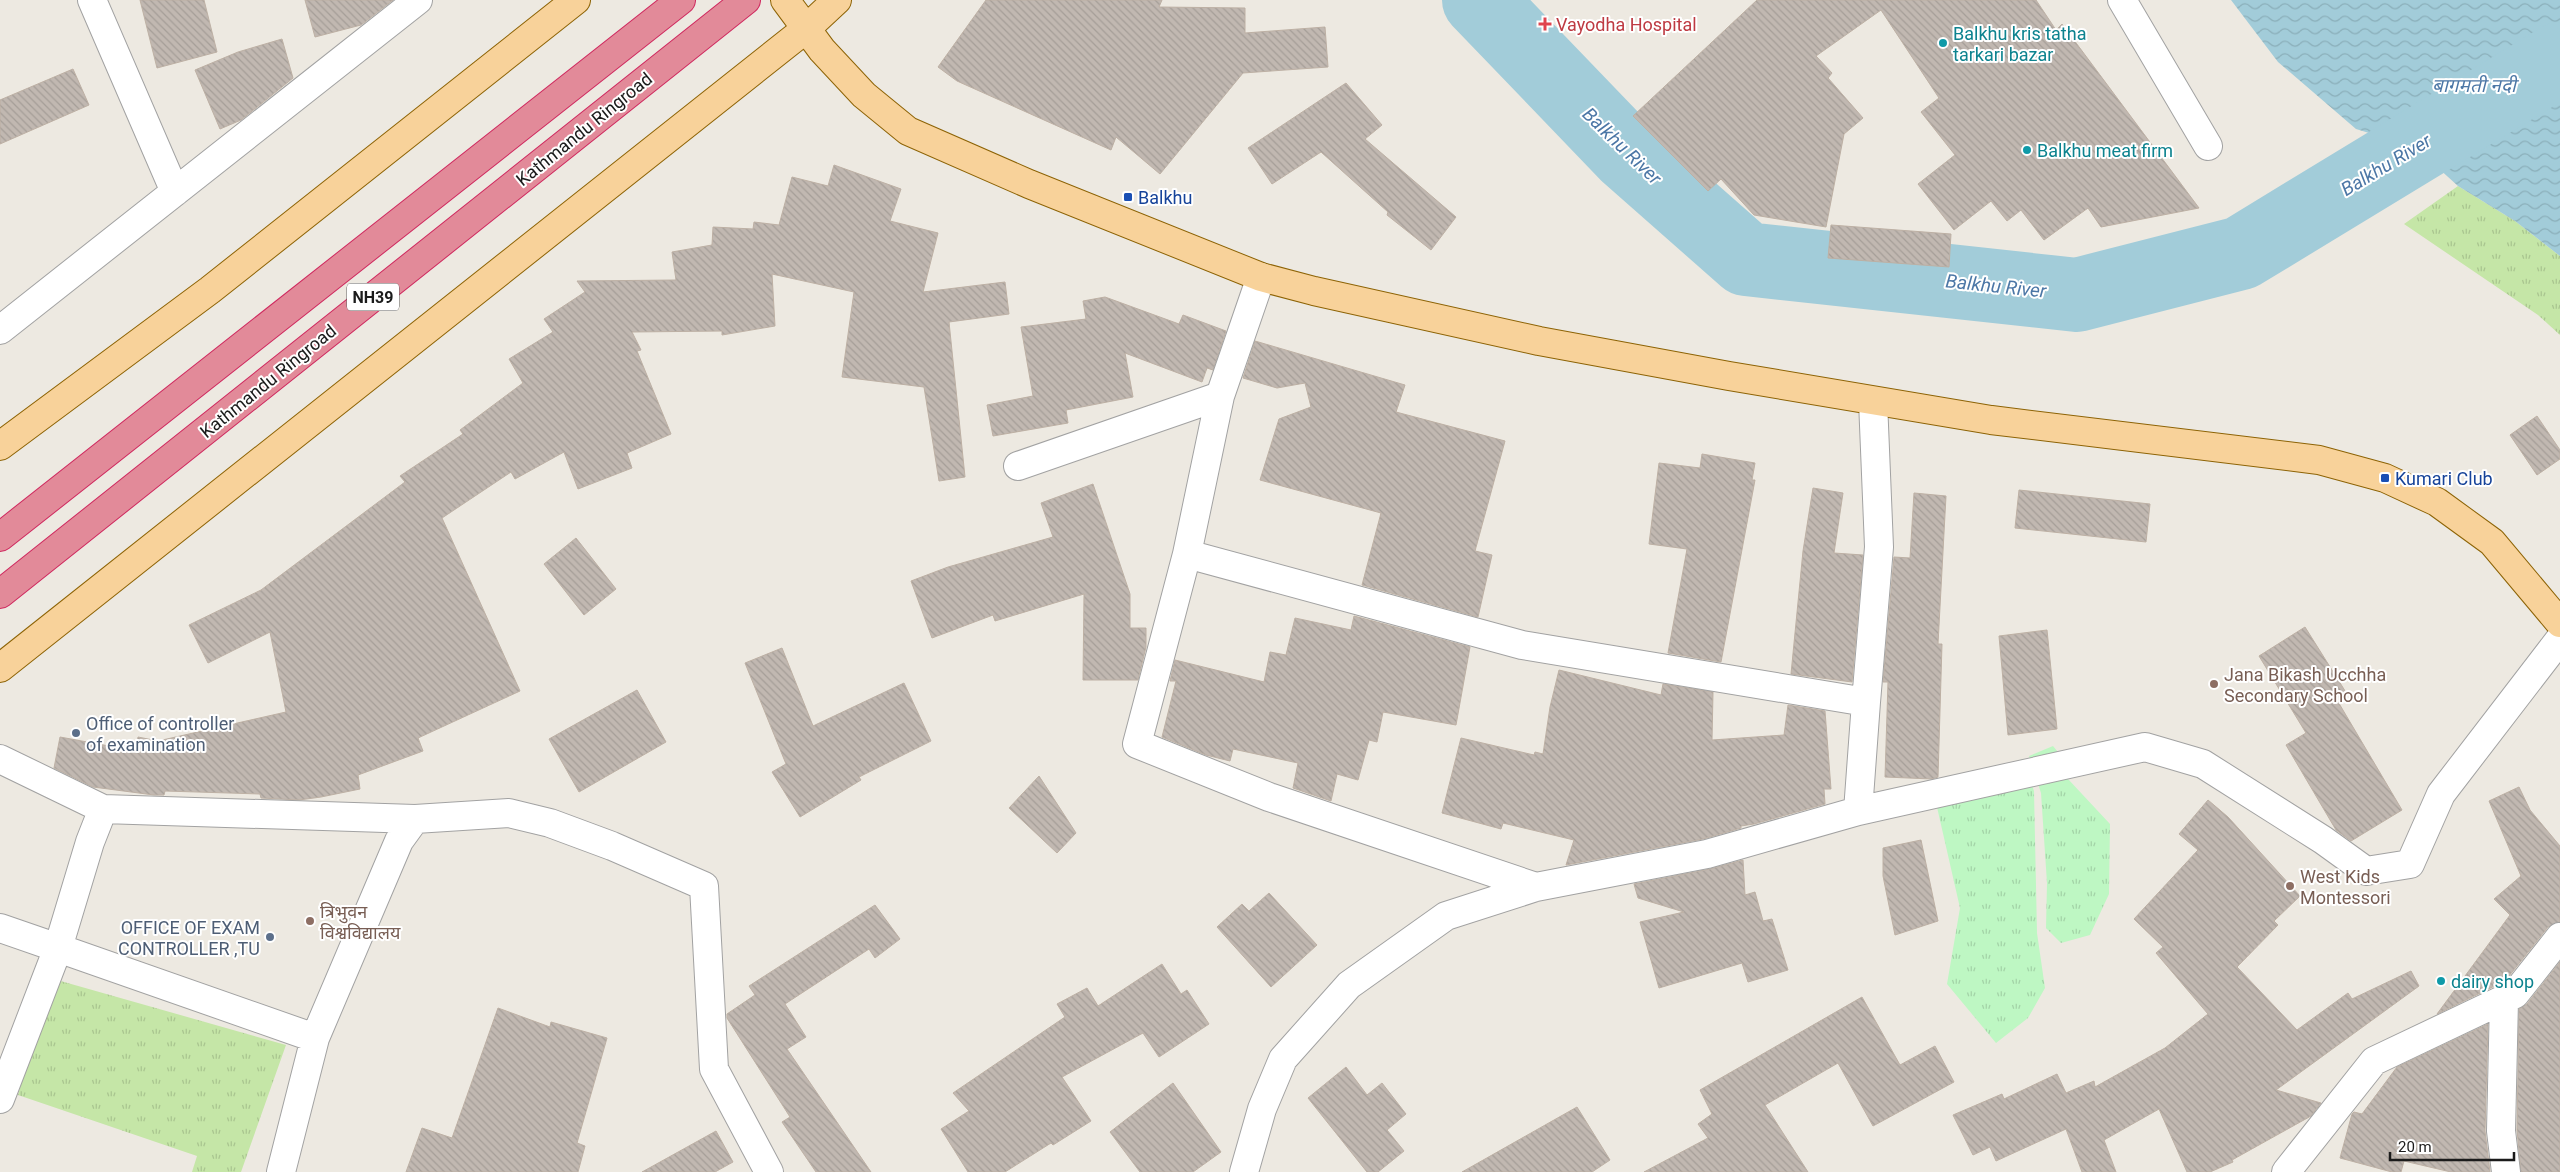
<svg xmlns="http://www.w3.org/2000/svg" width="2560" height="1172" font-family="Roboto,'Noto Sans Devanagari',sans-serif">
<defs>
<pattern id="grass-tufts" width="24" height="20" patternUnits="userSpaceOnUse" patternTransform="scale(1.25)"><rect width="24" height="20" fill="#c5e6a7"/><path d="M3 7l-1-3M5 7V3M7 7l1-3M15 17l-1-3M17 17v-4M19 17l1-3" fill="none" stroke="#a9c58f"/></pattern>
<pattern id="park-tufts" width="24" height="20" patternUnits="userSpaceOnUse" patternTransform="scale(1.25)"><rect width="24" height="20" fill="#bef7c3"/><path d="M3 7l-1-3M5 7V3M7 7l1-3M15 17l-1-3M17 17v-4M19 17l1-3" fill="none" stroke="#a3d3a7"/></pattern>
<pattern id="water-waves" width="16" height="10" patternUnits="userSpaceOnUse" patternTransform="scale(1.25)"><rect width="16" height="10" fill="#a2ccd9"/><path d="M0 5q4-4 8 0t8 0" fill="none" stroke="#8bafba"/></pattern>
<pattern id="building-back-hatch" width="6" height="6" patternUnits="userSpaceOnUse" patternTransform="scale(1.25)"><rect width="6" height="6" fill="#c1b8b1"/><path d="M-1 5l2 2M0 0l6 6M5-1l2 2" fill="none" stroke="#a59e98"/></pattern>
</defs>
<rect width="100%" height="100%" fill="#ede9e1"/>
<!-- grass -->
<path fill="url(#grass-tufts)" d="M2458 186 2515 221 2560 256V335L2538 315 2404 224Z
M50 978 286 1045 241 1172H192L197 1156 18 1095Z"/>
<!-- park -->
<path fill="url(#park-tufts)" d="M2053 746 2067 763 2068 779 2110 824 2109 894 2090 935 2061 943 2046 928 2047 883 2041 793 2029 756Z
M2023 759 2034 791 2037 933 2045 988 2028 1018 1996 1043 1947 984 1960 908 1934 794Z"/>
<!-- water -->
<path fill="url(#water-waves)" d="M2231 0H2560V256L2515 221 2458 186 2415 147 2356 129 2278 62Z"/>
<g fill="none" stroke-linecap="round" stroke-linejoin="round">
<!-- river -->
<path stroke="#a2ccd9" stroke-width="74" d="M1479 0 1628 155 1746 259 2077 295 2241 253 2560 59"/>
</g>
<!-- building -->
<path fill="url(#building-back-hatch)" stroke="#bdb0a4" d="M140 0H204L217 52 157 68Z
M305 0H393L361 25 315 37Z
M986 0H1162L1159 7 1245 8V33L1325 27 1328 67 1243 73 1160 174 1116 137 1111 150 957 81 938 67Z
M1757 0H2036L2056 30 2062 24 2199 208 2101 227 2088 208 2044 240 2021 210 2007 221 1991 201 1954 230 1918 184 1955 155 1921 112 1939 98 1881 10 1816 56 1832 73 1828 78 1863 118 1844 134 1826 227 1754 215 1721 179 1708 191 1633 116Z
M282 39 293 78 241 120 220 129 195 70 238 52Z
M73 69 89 105 0 144V100Z
M1346 83 1382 125 1365 139 1456 217 1431 250 1387 215 1388 212 1321 152 1272 184 1248 148Z
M834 165 901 189 890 221 938 233 923 292 1005 282 1009 314 949 322 965 477 939 481 924 387 842 377 854 292 772 274 775 326 722 335V331L632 332 641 350 637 351 671 434 627 453 632 468 578 489 564 452 515 479 511 472 442 518 520 691 418 738 423 751 358 775 360 789 321 797 299 800 261 798 260 794 165 791 164 795H154L93 787 54 768 60 737 136 751 138 737 158 741 286 712 270 632 208 663 189 625 261 590 405 482 400 476 463 434 460 430 523 383 509 359 553 332 544 319 585 292 577 281 676 280 672 252 712 245 713 227 753 229 754 222 779 225 792 177 828 186Z
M1831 225 1951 234 1949 267 1828 258Z
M1105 297 1179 324 1183 315 1226 331 1213 370 1207 368 1202 382 1125 353 1133 397 1066 410 1068 423 993 436 987 405 1033 396 1021 327 1086 319 1083 301Z
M1255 341 1405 385 1396 412 1505 441 1475 551 1492 555 1478 617 1362 585 1381 513 1260 480 1279 419 1311 407 1305 383 1277 388 1243 378Z
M2537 416 2560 450V459L2537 475 2510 435Z
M1702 454 1755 463 1752 480H1755L1721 662 1668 653 1687 549 1649 544 1659 463 1700 468Z
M1093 484 1130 594V628H1146V647L1138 680H1083L1084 594 995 621 993 615 932 638 911 581 948 567 1053 537 1041 503Z
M1813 488 1843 493 1834 553 1863 555 1852 682 1791 674 1803 551Z
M2019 490 2150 504 2146 542 2015 528Z
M1914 493 1946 496 1938 644H1942L1938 777 1932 779 1885 777 1888 682H1883L1894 557 1910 558Z
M576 538 616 589 584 615 544 564Z
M1354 616 1470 647 1456 725 1383 712 1377 742 1369 740 1358 780 1337 774 1331 801 1293 788 1298 763 1233 749 1230 761 1206 755 1162 737 1176 681H1170L1175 660 1264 682 1270 652 1286 655 1295 618 1351 630Z
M2305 627 2347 694 2337 700 2402 810 2351 841 2336 830 2286 745 2306 733 2259 656Z
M2047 630 2057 729 2008 735 1999 636Z
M782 648 813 726 904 683 931 741 859 777 861 780 800 817 772 772 786 764 745 663Z
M1559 670 1661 695 1663 684 1713 692 1712 740 1784 735 1788 705 1825 711 1831 789H1824L1825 804 1754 824 1741 826V828L1703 839 1566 865 1574 840 1503 823 1501 829 1442 813 1461 738 1534 755 1535 752 1543 754 1550 707Z
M637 690 666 742 579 792 549 739Z
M1039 776 1076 833 1057 853 1009 808Z
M2519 787 2530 810 2560 846V922L2548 927 2505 981 2437 1014 2510 915 2494 899 2521 876 2489 801Z
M2208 800 2228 817 2300 896 2274 921 2278 925 2237 967 2297 1030 2348 993 2352 999 2411 971 2419 986 2276 1090 2321 1103 2311 1116 2232 1160 2233 1162 2210 1172H2187L2159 1109 2104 1140 2116 1172H2082L2066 1129 1996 1161 1990 1147 1973 1155 1953 1115 2002 1094 2004 1099 2057 1074 2066 1093 2094 1081 2095 1087 2165 1048 2208 1014 2156 953 2163 947 2134 919 2198 850 2179 834Z
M1921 840 1938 921 1895 935 1883 876V848Z
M1743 860 1745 895 1755 892 1763 921 1772 919 1788 970 1748 982 1742 963 1659 988 1640 922 1684 912 1638 898 1634 884 1710 869Z
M1269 893 1317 945 1271 987 1217 927 1242 904 1249 911Z
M875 905 900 939 875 958 869 949 785 1004 806 1037 787 1049 871 1172H816L782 1122 790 1117 727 1018V1014L755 995 749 986Z
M2560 962V1172H2521L2517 1130 2519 1009 2527 1004Z
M1162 964 1181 994 1187 990 1209 1024 1159 1057 1143 1033 1062 1077 1091 1121 1053 1145 1051 1143 1005 1172H968L941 1129 969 1111 953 1093 1065 1017 1057 1004 1087 988 1098 1006Z
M1862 997 1900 1065 1935 1046 1954 1082 1873 1126 1838 1063 1765 1105 1808 1172H1644L1708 1138 1698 1124 1712 1114 1700 1090Z
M498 1008 550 1027 551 1022 607 1038 577 1143 585 1146 578 1172H406L422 1128 452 1138Z
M2488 1024 2485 1131 2490 1172H2451L2404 1161 2401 1172H2392L2340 1158 2352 1114 2354 1112 2362 1114 2397 1067Z
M1346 1067 1367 1095 1382 1083 1406 1114 1387 1130 1404 1151 1378 1172H1367L1308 1098Z
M1173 1083 1221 1152 1193 1172H1140L1110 1132Z
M1577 1107 1610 1160 1592 1172H1462Z
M716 1131 733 1162 715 1172H642Z"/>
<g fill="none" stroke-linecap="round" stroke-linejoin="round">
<!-- minor casing -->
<g stroke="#a2a2a2" stroke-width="30">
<path id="minor" d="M92 0 175 192
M2122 0 2208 146
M0 330 418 0
M1018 466 1220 396
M1187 554 1220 396 1261 277
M0 759 103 809 415 819 509 813 550 823 612 846 704 886 714 1069 769 1172
M1858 811 1866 702
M1536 887 1269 797 1137 744 1187 554 1522 645 1866 702 1879 547 1873 401
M0 928 58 948 90 842 103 809
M2504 1000 2501 1131 2506 1172
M0 1099 58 948 315 1038
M281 1172 315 1038 399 841 415 819
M1244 1172 1262 1109 1283 1059 1349 985 1446 916 1536 887 1707 854 1858 811 2145 747 2203 764 2323 840 2366 871 2410 864 2441 794 2560 639
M2286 1172 2374 1061 2515 994 2560 937"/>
</g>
<!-- major casing -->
<g stroke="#8d6305" stroke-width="30">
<path id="major" d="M785 0 822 50 864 95 908 131 1029 184 1261 277 1314 291 1539 341 1729 376 1991 420 2319 460 2385 478 2437 502 2492 542 2560 623
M0 446 210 290 576 0
M0 668 807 28 837 0"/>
</g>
<!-- highway casing -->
<g stroke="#cf295f" stroke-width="30">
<path id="highway" d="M0 537 681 0
M0 594 746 0"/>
</g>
<!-- minor -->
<use href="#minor" stroke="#fff" stroke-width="28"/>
<!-- major -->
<use href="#major" stroke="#f8d29a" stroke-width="28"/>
<!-- highway -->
<use href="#highway" stroke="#e28a99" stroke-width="28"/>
</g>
<!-- markers -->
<path fill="#e0444e" stroke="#fff" stroke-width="2" d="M1542.5 16.5h5v5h5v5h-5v5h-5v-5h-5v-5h5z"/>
<g fill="#0f9aa8" stroke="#fff" stroke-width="2">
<circle cx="1943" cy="43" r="5"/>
<circle cx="2027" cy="150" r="5"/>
<circle cx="2441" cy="981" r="5"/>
</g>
<g fill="#1a4fb4" stroke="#fff" stroke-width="2">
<rect x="1123" y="192" width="10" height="10" rx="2.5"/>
<rect x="2380" y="473" width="10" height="10" rx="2.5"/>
</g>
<g fill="#8d6e63" stroke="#fff" stroke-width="2">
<circle cx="2214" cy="684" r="5"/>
<circle cx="2290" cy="886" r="5"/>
<circle cx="310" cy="921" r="5"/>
</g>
<g fill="#5c6f8a" stroke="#fff" stroke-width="2">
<circle cx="76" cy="733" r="5"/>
<circle cx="270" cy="937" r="5"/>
</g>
<g text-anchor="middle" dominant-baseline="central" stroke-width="4" stroke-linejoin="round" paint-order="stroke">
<!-- shield labels -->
<rect fill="#fff" stroke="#5f5f5f" stroke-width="1" x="347" y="283.5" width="52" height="27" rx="4"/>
<g font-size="16" font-weight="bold" fill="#1b1b1b">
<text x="373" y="297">NH39</text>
</g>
<!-- health labels -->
<g font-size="18" fill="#be3a42" stroke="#fff" text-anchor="start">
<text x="1556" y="24">Vayodha Hospital</text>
</g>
<!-- culture labels -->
<g font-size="18" fill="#0d838f" stroke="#fff" text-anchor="start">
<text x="1953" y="33">Balkhu kris tatha<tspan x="1953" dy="21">tarkari bazar</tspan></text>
<text x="2037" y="150">Balkhu meat firm</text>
<text x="2451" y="981">dairy shop</text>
</g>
<!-- street labels -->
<g font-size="18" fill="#1b1b1b" stroke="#fff">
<text transform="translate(584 129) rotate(-39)">Kathmandu Ringroad</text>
<text transform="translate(268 381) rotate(-39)">Kathmandu Ringroad</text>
</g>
<!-- transit labels -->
<g font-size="18" fill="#164399" stroke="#fff" text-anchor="start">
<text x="1138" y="197">Balkhu</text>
<text x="2395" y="478">Kumari Club</text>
</g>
<!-- education labels -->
<g font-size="18" fill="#785e54" stroke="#fff" text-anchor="start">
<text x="2224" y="674">Jana Bikash Ucchha<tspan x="2224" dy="21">Secondary School</tspan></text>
<text x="2300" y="876">West Kids<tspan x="2300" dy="21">Montessori</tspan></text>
<text x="320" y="911">त्रिभुवन<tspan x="320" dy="21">विश्वविद्यालय</tspan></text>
</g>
<!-- service labels -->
<g font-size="18" fill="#4e5e75" stroke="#fff" text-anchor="start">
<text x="86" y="723">Office of controller<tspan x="86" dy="21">of examination</tspan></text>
<text x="260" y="927" text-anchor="end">OFFICE OF EXAM<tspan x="260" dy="21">CONTROLLER ,TU</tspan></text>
</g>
<!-- water labels -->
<g font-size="19" font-style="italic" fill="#4c77a6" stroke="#fff">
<text x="2474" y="85">बागमती नदी</text>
<text transform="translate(1622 146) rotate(44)">Balkhu River</text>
<text transform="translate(2386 165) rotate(-31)">Balkhu River</text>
<text transform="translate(1996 286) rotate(6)">Balkhu River</text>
</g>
</g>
<!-- scale -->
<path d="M2390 1152v8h124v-8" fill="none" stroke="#1b1b1b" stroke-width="2.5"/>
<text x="2398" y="1152" font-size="15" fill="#1b1b1b" stroke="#ffffff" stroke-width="4" paint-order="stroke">20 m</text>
</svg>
